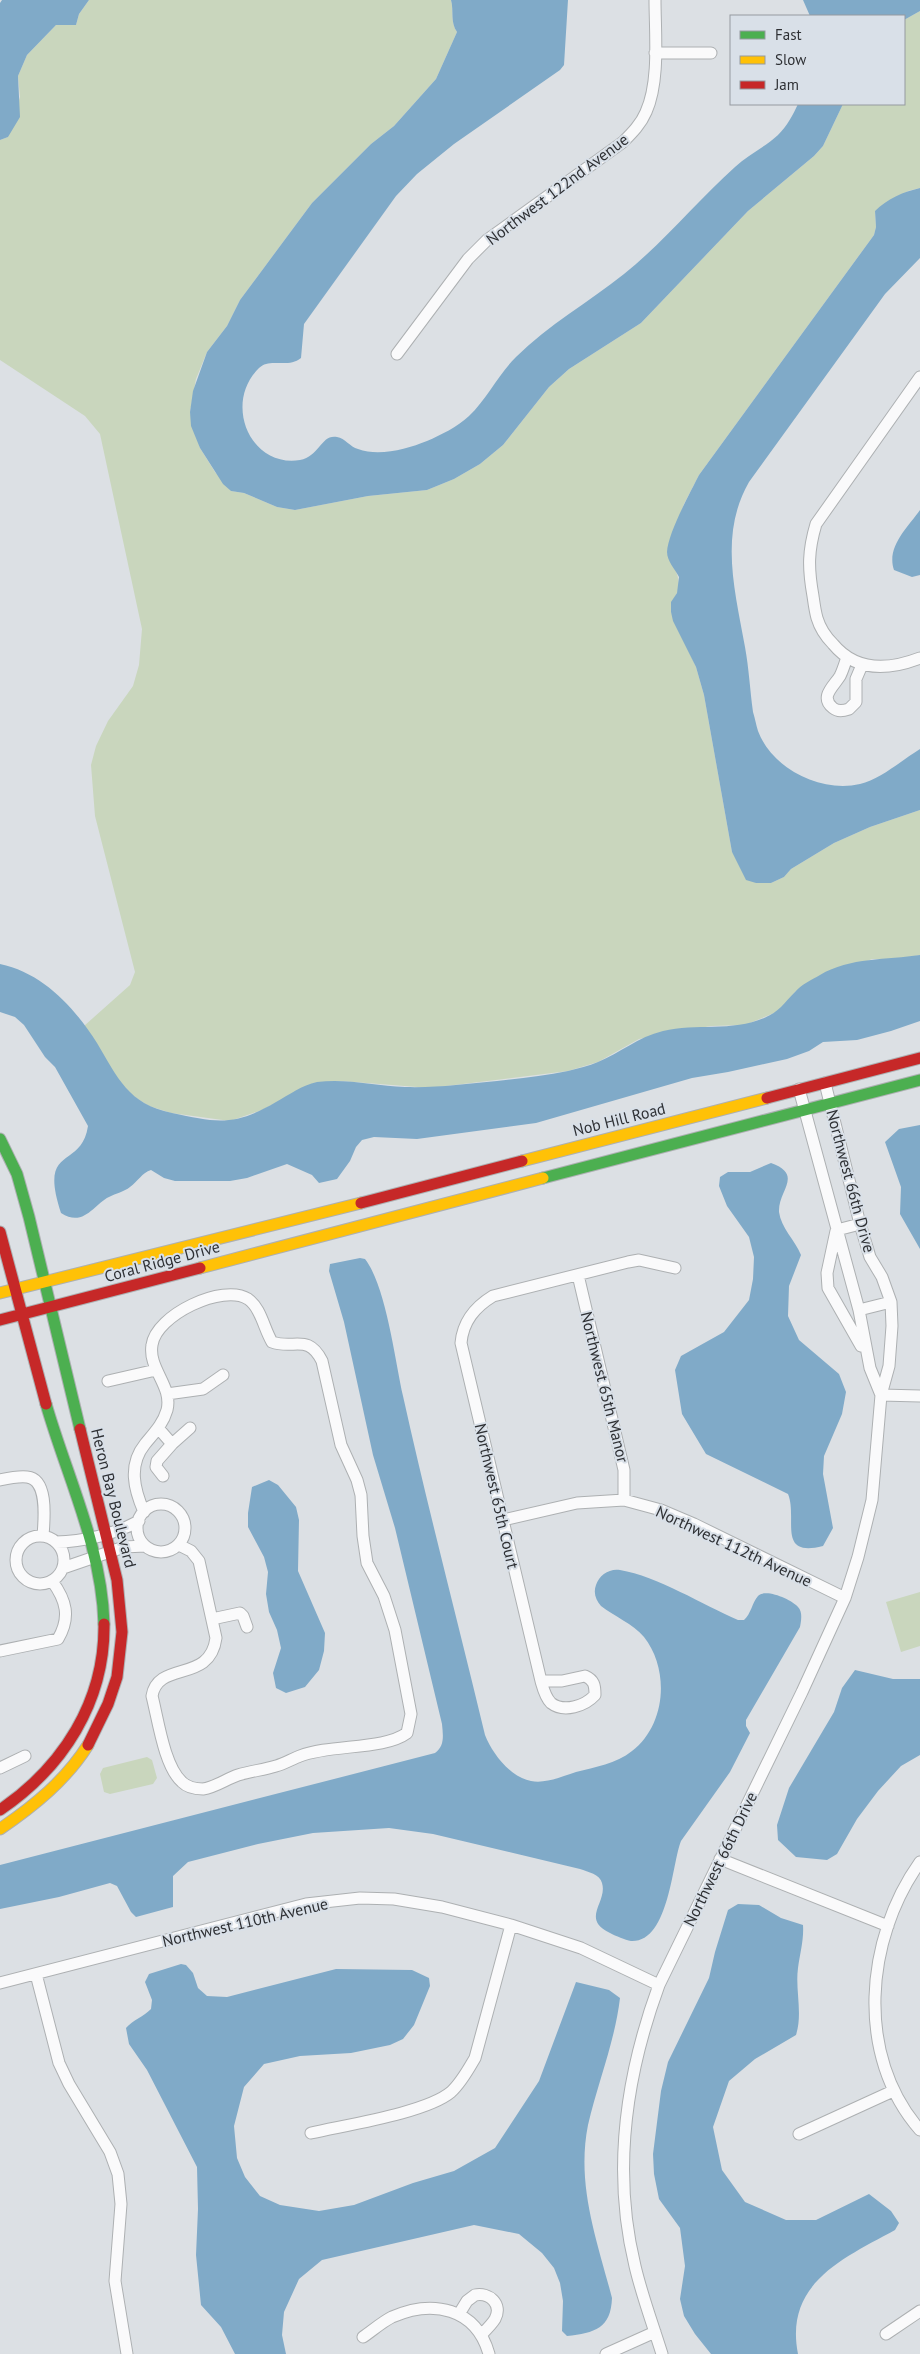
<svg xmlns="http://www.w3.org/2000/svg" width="920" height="2354" font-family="'PT Sans',sans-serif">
<rect width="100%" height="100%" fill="#dce0e4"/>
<!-- green -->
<path fill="#c9d6bd" d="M89 0H451C454 11 450 22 457 32L436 79 394 126 371 144 312 203 240 300 227 326 207 352 196 379 190 412 200 448 215 472 231 491 244 493 277 507 295 510 368 496 427 490 454 479 480 464 503 445 549 387 569 369 641 323 748 211 814 156 823 146 843 104H904V20L920 11V188L908 191 875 211 876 227 874 235 699 475 684 504 667 553C673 566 683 579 677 593 673 601 671 603 671 612L696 667 704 695 732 852 756 883H771L784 877 791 869 834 843 870 827 920 810V955L899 959H872L796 991 779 1011 745 1025 711 1026 639 1039 598 1062 568 1071 430 1088 341 1081 314 1083 262 1110 230 1121 171 1113 149 1106 133 1096 118 1080 84 1026 130 985 135 972 95 816 91 765 96 746 108 721 133 686 139 665 142 629 100 434 85 416 0 360V140L8 137 20 97 18 76 27 55 56 25H76L79 14Z
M920 1592V1646L901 1652 886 1602Z
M147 1757 152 1760 157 1778 153 1784 110 1794 104 1792 100 1774 103 1768Z"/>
<!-- water -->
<path fill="#80aac8" d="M2 0H89L79 14 76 25H56L27 55 18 76 20 117 8 137 0 140V3Z
M451 0H568L564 65 560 70 454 144 417 174 396 196 304 324 301 358C287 369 270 357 259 368 223 403 250 468 300 460 320 456 321 434 337 437 345 438 350 447 358 449 379 457 407 449 427 441 441 435 457 427 469 416 487 399 498 375 516 357 548 325 589 302 624 274 664 242 697 201 735 167 748 155 765 147 778 135 787 126 793 115 798 104H843L823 146 814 156 748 211 641 323 569 369 549 387 503 445 480 464 454 479 427 490 368 496 295 510 277 507 244 493 231 491 223 484 200 448 191 426 190 412 193 391 207 352 227 326 240 300 312 203 371 144 394 126 436 79 457 32C450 22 454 11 451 0Z
M803 0H920V11L904 20V16H810Z
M920 188V258L885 294 749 482C719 534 735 591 745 647 749 669 750 690 753 712 755 718 756 725 758 731 772 769 821 793 860 784 881 779 902 760 920 749V810L870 827 834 843 791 869 784 877 771 883H756L746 880 732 852 704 695 696 667 673 621 671 612V602L677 593 679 577C675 569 667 561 667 552 668 533 690 493 699 475L874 235 876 227 875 211C887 199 903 192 920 188Z
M920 510V575L912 577 894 570C886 547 908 527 920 510Z
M920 955V1021L891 1031 857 1040 823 1042 809 1051 787 1059 728 1072 692 1078 536 1123 417 1139 374 1137 362 1140 356 1147 350 1161 337 1179 319 1183 312 1175 287 1164 247 1178 230 1181H175L164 1178 151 1170C142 1173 138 1181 130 1187 124 1192 116 1193 109 1197 94 1204 84 1228 61 1213 38 1143 81 1171 88 1126L55 1067 45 1057 24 1025 15 1017 0 1012V964C43 973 74 1007 97 1043 118 1078 128 1104 172 1113 218 1123 235 1126 276 1102 289 1095 302 1085 317 1082 346 1078 376 1086 405 1087 436 1088 466 1084 497 1081 521 1078 545 1076 568 1071 578 1068 589 1066 598 1062 620 1053 638 1037 663 1031 696 1023 732 1032 764 1018 779 1012 784 1003 795 992 801 985 811 980 820 975 850 957 887 960 920 955Z
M920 1125V1249L900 1214 901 1187 885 1142 899 1129Z
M771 1163C804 1175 778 1190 779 1212 781 1228 795 1240 801 1255L789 1286 788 1316 799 1340 839 1374 846 1392 842 1414 824 1456 823 1474 833 1528 823 1546C776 1558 798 1518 788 1494L706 1454 682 1414 675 1370 681 1356 724 1332 749 1300 753 1279 754 1257 749 1237 727 1206 719 1186 720 1177 728 1172H750Z
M360 1258 365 1259C386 1286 395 1360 403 1396 428 1509 458 1622 485 1735 492 1753 510 1777 531 1781 546 1784 563 1776 576 1772 595 1767 616 1764 632 1751 666 1725 670 1670 644 1637 633 1624 614 1616 601 1606 596 1600 593 1593 596 1585 599 1575 610 1568 620 1570 657 1576 703 1605 738 1620H744C751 1614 752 1603 758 1596 766 1588 792 1600 798 1607 803 1612 801 1621 800 1627L746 1720V1726L750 1733 730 1772 681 1841C672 1863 669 1943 631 1941 625 1940 616 1936 610 1933 580 1919 608 1902 602 1883 600 1874 588 1872 580 1869L433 1834 389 1828 313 1833 258 1844 188 1862 173 1876V1907L136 1917 131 1912 117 1886 110 1883 59 1897 0 1909V1865L435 1753C445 1746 443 1735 442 1724L395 1528 373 1455 344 1322 329 1271 330 1264Z
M269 1480 278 1485 296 1507 299 1520 298 1571 325 1633 324 1651 319 1670 305 1687 286 1693 276 1688 273 1673 281 1648 277 1630 269 1612 266 1594 268 1572 264 1557 248 1527V1513L252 1487Z
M855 1670 893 1679H920V1755L901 1766 878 1791 857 1819 837 1854 827 1860 796 1857 778 1840 777 1825 789 1788 834 1712 842 1688Z
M738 1904 759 1905 781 1918 803 1925C804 1940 800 1953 798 1968 795 1990 803 2013 796 2035L755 2059 729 2081 713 2127 722 2170 745 2202 786 2220H816L869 2194 891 2211 899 2223 895 2230C844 2258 784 2283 798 2354H711L695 2334 684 2316 680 2299 685 2266 680 2228 659 2199 654 2174 653 2154 661 2091 668 2062 709 1978 715 1952 728 1910Z
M181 1964 186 1965 193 1973 198 1988 207 1996 227 1997 336 1969 412 1970 429 1978 430 1986 414 2025 403 2039 390 2045 351 2053 300 2056 264 2064 244 2087 234 2126 237 2158 245 2177 260 2196 280 2205 319 2211 354 2205 413 2183 454 2171 495 2148 539 2081 576 1982 609 1990 620 1998C615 2041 598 2082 588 2125 576 2185 597 2240 612 2298 611 2328 595 2333 567 2336L562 2331 563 2301 560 2283 554 2268 542 2253 519 2234 474 2225 322 2260 299 2279 284 2312 282 2335 286 2354H235L221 2327 201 2305 196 2255 198 2209 197 2167 147 2070 129 2044 126 2028C133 2020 143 2017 151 2009L152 2000 145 1982 149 1974Z"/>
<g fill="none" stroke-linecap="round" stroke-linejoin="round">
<!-- street casing -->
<g stroke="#adb0b2" stroke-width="13">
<path id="street" d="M655 53H711
M397 354 468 259 487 240 623 142C632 133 641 124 646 112 660 81 655 33 655 0
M920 377 816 524C808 551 808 568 813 596 814 603 815 611 817 618 820 628 826 637 833 644 856 672 889 670 920 658
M847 657C845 663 843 670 840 676 834 686 819 697 833 708 838 712 843 711 849 709L856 702V679L862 665
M799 1089 859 1310 870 1368 881 1395
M837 1230 860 1224
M836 1231 827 1273 828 1288 861 1346
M578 1275 624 1470V1500
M859 1310 891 1302
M108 1381 156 1370
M167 1394 203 1389 223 1375
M881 1395 920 1396
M159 1429 172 1444 190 1428
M163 1476 156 1467 157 1461 172 1444
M0 1480C9 1478 18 1476 27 1477 49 1479 44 1521 43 1536
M137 1528a24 24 0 1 1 48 0a24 24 0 1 1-48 0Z
M144 1512C134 1489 128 1465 145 1444 154 1433 163 1424 167 1410 173 1386 148 1369 152 1345 156 1315 223 1283 248 1299 261 1308 264 1329 272 1342 294 1350 308 1333 322 1361L341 1445 357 1480 361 1495 363 1536 367 1563 384 1596 395 1630 411 1714 407 1733C384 1750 331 1744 300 1756 292 1759 284 1764 276 1766 263 1770 251 1771 238 1775 226 1779 216 1787 203 1789 195 1789 187 1787 182 1782 164 1766 158 1719 152 1696 158 1660 210 1684 216 1638L199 1561 191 1551 179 1545
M503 1520 577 1503 624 1500 661 1510 694 1524 845 1598
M16 1560a24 24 0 1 1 48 0a24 24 0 1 1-48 0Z
M56 1542C83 1542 115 1534 139 1521
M63 1568 124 1547 145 1546
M212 1619 240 1613 243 1616 247 1627
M0 1651 58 1639C71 1617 66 1600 52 1581
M541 1681H562L585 1676C594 1680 595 1685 595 1695 585 1706 564 1713 551 1703 545 1697 543 1688 541 1681L461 1343C463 1321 475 1307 493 1296L628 1262 639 1260 675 1268
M0 1768 25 1756
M720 1859 888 1926
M920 1862C865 1939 855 2056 920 2130
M36 1974 59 2063 69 2084 110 2152 118 2174 121 2204 115 2281 127 2354
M0 1983 306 1904 360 1898 394 1899 442 1907 511 1925 581 1948 659 1985
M311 2133C345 2125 426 2113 451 2092 461 2083 468 2070 475 2058L511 1925
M799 2134 893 2091
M459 2314 467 2301 475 2295C489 2292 503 2304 495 2319 492 2324 487 2329 482 2334
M886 2334 920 2311
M363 2337C372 2331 382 2322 392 2317 433 2299 476 2308 489 2354
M606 2354 655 2332
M662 2354C653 2325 642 2296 635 2266 612 2172 626 2075 659 1985L802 1692 845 1598 858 1557 872 1500 881 1395 889 1366 892 1326 891 1302 882 1277 870 1257 860 1224 825 1083"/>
</g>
<!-- fast casing -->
<g stroke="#adb0b2" stroke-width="13">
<path id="fast" d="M0 1139 17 1174 29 1217 80 1429
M543 1178 920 1080
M46 1404C67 1477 102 1547 104 1624"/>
</g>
<!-- slow casing -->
<g stroke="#adb0b2" stroke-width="13">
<path id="slow" d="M522 1161 767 1098
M200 1268 543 1178
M0 1293 361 1203
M0 1829C34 1806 66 1780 88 1745"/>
</g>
<!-- jam casing -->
<g stroke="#adb0b2" stroke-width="13">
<path id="jam" d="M767 1098 920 1058
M361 1203 522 1161
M0 1232 46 1404
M0 1320 200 1268
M80 1429 117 1580 122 1632 117 1677 108 1704 88 1745
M0 1810C63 1767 105 1702 104 1624"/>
</g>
<!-- street -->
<use href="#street" stroke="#fafafb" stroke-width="11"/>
<!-- fast -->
<use href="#fast" stroke="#4caf50" stroke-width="11"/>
<!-- slow -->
<use href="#slow" stroke="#ffc107" stroke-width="11"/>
<!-- jam -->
<use href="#jam" stroke="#c62828" stroke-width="11"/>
</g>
<g text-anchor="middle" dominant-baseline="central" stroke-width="4" stroke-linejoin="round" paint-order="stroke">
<!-- street labels -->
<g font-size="16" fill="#2e3034" stroke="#d9e0e8">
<text transform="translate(557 189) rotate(-37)">Northwest 122nd Avenue</text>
<text transform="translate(619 1119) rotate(-14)">Nob Hill Road</text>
<text transform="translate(851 1181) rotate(75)">Northwest 66th Drive</text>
<text transform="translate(162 1261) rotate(-15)">Coral Ridge Drive</text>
<text transform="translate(605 1387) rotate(76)">Northwest 65th Manor</text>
<text transform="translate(497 1496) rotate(77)">Northwest 65th Court</text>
<text transform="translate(114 1498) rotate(76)">Heron Bay Boulevard</text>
<text transform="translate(734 1546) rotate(25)">Northwest 112th Avenue</text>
<text transform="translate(720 1859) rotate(-64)">Northwest 66th Drive</text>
<text transform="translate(245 1922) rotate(-13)">Northwest 110th Avenue</text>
</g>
</g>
<!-- legend -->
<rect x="730" y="15" width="175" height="90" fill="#d9e0e8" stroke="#959aa0"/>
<rect x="740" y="31" width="25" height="8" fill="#4caf50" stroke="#959aa0"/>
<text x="775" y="40" font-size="15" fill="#2e3034">Fast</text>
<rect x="740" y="56" width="25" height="8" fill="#ffc107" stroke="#959aa0"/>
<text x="775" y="65" font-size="15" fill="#2e3034">Slow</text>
<rect x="740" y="81" width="25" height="8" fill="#c62828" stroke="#959aa0"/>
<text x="775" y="90" font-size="15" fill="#2e3034">Jam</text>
</svg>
